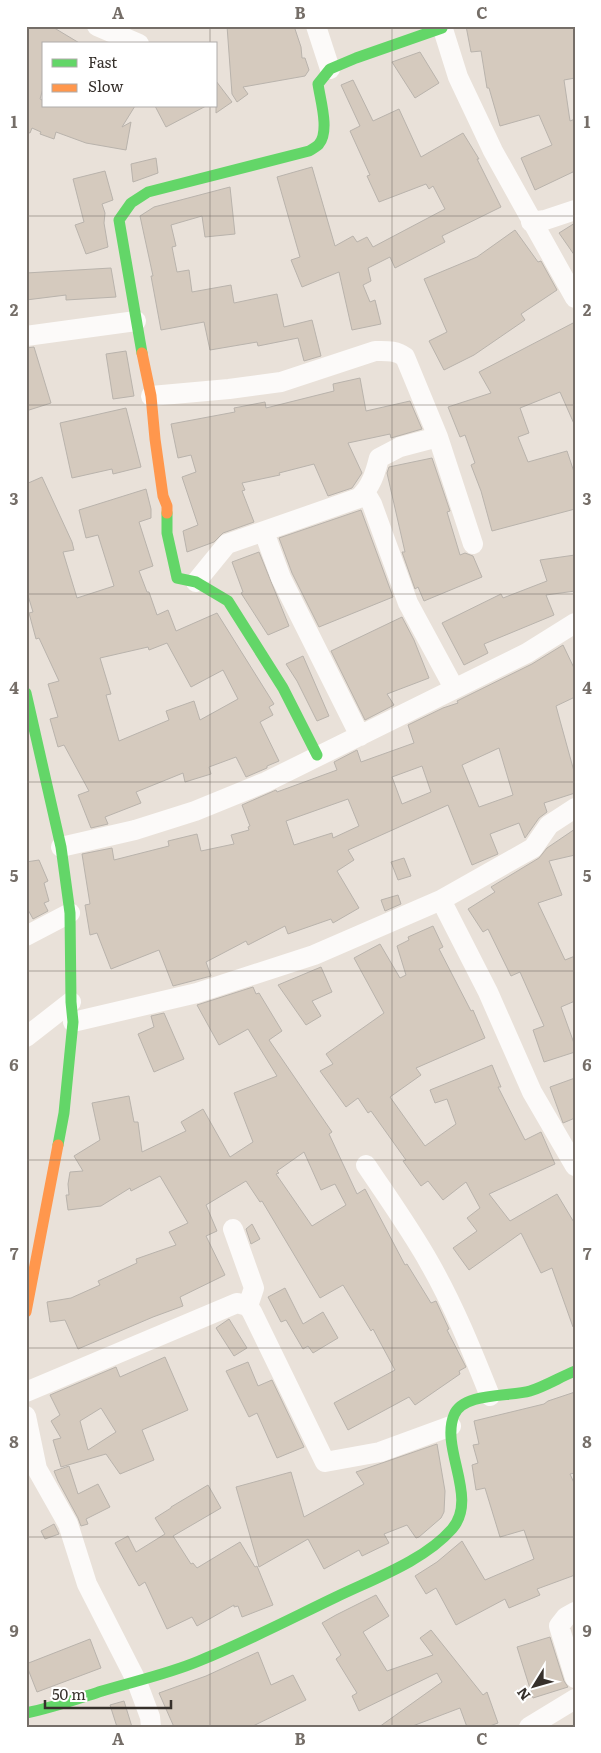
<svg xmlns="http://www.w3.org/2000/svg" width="601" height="1753" font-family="Literata,serif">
<rect width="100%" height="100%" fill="#e9e1d9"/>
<!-- building -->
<path fill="#d5cabe" stroke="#b9b3ac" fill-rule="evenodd" d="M26 26H51L81 44H44V85L40 99 44 101V106H135L122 127 131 122 126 150 86 143 56 132 54 139 40 134 41 132 32 128 30 133 26 132Z
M227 26H294L301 47 302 58H305L309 70 305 76 243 87 248 94 237 102 232 94Z
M466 26H575V78L564 80 570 121 575 119V171L535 190 521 158 552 145 539 115 500 126 489 88H487L481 51 471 52Z
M420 52 439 83 415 98 392 62Z
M353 80 373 121 399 109 421 157 463 133 479 159H477L501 207 442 236 445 242 395 268 390 257 368 268 371 281 363 285 370 302 375 300 381 324 352 330 339 272 302 287 291 260 300 257 277 177 312 167 335 246 353 236 357 242 367 237 373 247 445 209 433 186 429 189 426 184 379 202 367 176 370 175 350 131 360 126 341 85Z
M216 81 232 102 216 113Z
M155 106H206L166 127Z
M156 158 158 173 133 182 131 164Z
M105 171 113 200 102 204 105 213 104 223 108 247 86 254 75 225 84 222 73 179Z
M230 187 235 234 205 237 202 216 171 225 176 246 172 247 177 272 189 270 192 292 231 285 234 303 277 294 284 327 312 320 321 356 304 361 298 338 258 346 257 342 210 350 204 322 161 330 151 276H153L140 216 154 207Z
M575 223V256L559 233Z
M515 230 538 262 541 261 557 290 521 314 525 320 474 355 444 370 429 341 447 332 424 279 477 257Z
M111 268 116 297 66 300V295L26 300V273Z
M575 322V426L560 392 520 408 529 433 518 437 528 462 567 451 575 475V509L492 531 481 491 471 465 475 463 465 435 460 437 448 407 491 393 479 372Z
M34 347 51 403 26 411V348Z
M126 351 134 396 113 399 106 354Z
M360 378 366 411 410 401 422 429 391 438 390 434 348 443 362 473 352 488 328 496 314 464 279 473 280 475 242 483 245 490 242 491 254 522 223 533 214 542 187 552 183 531 198 525 182 477 196 472 191 455 178 458 171 424 235 412 234 408 265 402 266 408 334 391 333 384Z
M126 408 141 467 113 474 112 469 72 478 60 423Z
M432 458 450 511 447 512 460 555 465 553 473 556 482 577 424 601 418 587 415 589 402 552H405L387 473 389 467Z
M42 477 72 542 74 550 63 552 77 598 114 586 98 535 86 538 79 510 146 489 151 509V518L139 522 153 566 139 571 147 592H149L157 615 168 610 176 631 217 613 274 704 269 707 273 715 260 722 279 761 267 766V768L246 777 236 757 209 767 211 774 185 782 183 773 136 792 141 803 105 817 108 824 91 828 78 795 89 791 64 745 58 747 50 719 58 717 48 684 59 681 39 638 36 639 29 613 33 612 26 589V484ZM167 643 191 687 223 670 238 699 200 720 194 701 166 711 169 720 119 741 106 695 111 694 100 658 148 647 149 650Z
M361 510 393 597 319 627 292 573 279 538Z
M259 552 289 626 268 635 241 593 243 592 232 562Z
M575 555V591L546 595 554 615 484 644 488 653 464 665 442 623 501 594 503 598 547 581 540 560Z
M402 617 414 640 429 678 387 694 394 705 365 720 331 651Z
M563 645 575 670V697L556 706 575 775V793L544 803 547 812 539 818 525 838 519 823 490 834 498 854 472 865 448 805 348 850 354 860 337 871 359 908 333 923 331 919 288 934 285 926 248 945 246 941 206 962 211 976 173 986 159 950 111 969 97 933 90 935 85 905 90 904 82 854 112 848 114 860 169 846 168 841 197 834 201 851 234 844 231 835 249 830 248 827 250 826 242 805 276 790 277 792 337 770 334 762 357 750 361 762 414 743 408 725 443 708 458 703 457 701 532 664ZM499 748 513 795 479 807 462 765ZM422 766 431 792 402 804 392 777ZM348 799 359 826 333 838 332 833 294 845 286 821Z
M303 656 329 716 317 721 297 681 286 664Z
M575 829V855L549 861 562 895 538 903 565 960 575 956V1001L561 1007 575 1046V1052L544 1062 533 1030 544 1026 520 972 511 976 488 929 483 932 468 909 495 892 491 887 539 858 547 848Z
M404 858 411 876 398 880 391 862Z
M39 860 48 881 44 883 49 901 44 903 48 911 33 919 26 906V862Z
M398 895 401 904 385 911 381 900Z
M433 926 443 947 439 949 471 1011 473 1010 485 1038 416 1068 421 1075 390 1097 425 1146 456 1124 447 1099 435 1103 430 1090 492 1065 501 1087H498L525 1140 541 1132 555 1164 489 1194 510 1221 557 1194 575 1224V1326L573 1327 552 1268 541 1273 521 1233 469 1270 453 1248 477 1231 467 1218 480 1208 466 1182 443 1200 428 1181 421 1186 403 1161 406 1160 371 1111 368 1113 358 1098 346 1107 320 1071 333 1064 326 1054 384 1013 354 958 380 944 400 978 406 975 397 946 409 940 408 937Z
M321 967 332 992 312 1001 321 1016 306 1025 278 985Z
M253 987 256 994 259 993 282 1031 269 1040 332 1132 329 1134 357 1194 365 1189 405 1265 407 1264 431 1303 436 1301 449 1329 447 1330 466 1367 459 1371 460 1374 415 1405 409 1397 348 1430 334 1403 395 1370 373 1329 371 1331 343 1285 320 1298 262 1201 260 1202 246 1181 206 1205 217 1231 206 1236 225 1275 180 1297 183 1306 153 1317 78 1349 65 1320 50 1322 47 1302 71 1298 100 1285 98 1281 137 1263 136 1259 176 1245 169 1232 188 1223 160 1176 131 1191 130 1188 101 1206 68 1210 66 1195H69L68 1184 70 1172 83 1171 74 1156 100 1140 92 1103 129 1096 134 1122H138L142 1152 186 1131 181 1122 203 1109 230 1157 253 1142 234 1093 277 1076 248 1029 219 1045 197 1005ZM304 1152 321 1190 335 1184 346 1205 312 1226 276 1174 279 1173 277 1171Z
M164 1013 184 1059 154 1072 138 1034 154 1027 151 1016Z
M575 1078V1118L563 1123 550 1087Z
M252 1224 260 1239 251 1244 246 1229Z
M285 1288 303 1324 323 1312 338 1338 313 1353 308 1346 303 1349 286 1320 281 1322 268 1297Z
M229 1319 247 1348 234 1356 216 1328Z
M165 1357 188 1410 142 1430 154 1460 120 1474 106 1454 61 1467 53 1440 61 1438 51 1421 60 1415 50 1395 116 1367 120 1377ZM101 1408 116 1432 88 1450 80 1421Z
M248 1362 258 1386 272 1380 304 1447 277 1458 257 1413 249 1417 226 1371Z
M575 1392V1473L570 1474 575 1485V1575L537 1589 540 1595 509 1608 505 1599 456 1625 436 1588 426 1594 415 1576 437 1562 462 1541 485 1580 534 1559 524 1530 500 1537 485 1488 476 1490 472 1465 478 1463 473 1445 479 1444 474 1421 544 1404 548 1401Z
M437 1444 445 1491 444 1512 441 1518 419 1537 416 1538 407 1525 384 1534 389 1543 362 1556 359 1550 324 1569 308 1539 259 1567 236 1487 291 1472 304 1517 364 1484 356 1472Z
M69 1466 78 1494 98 1484 110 1507 86 1519 88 1524 81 1526 78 1518 58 1481 54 1471Z
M208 1485 221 1508 173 1536 191 1564 193 1563 197 1568 240 1542 255 1567 257 1566 273 1605 242 1617 238 1606 234 1607V1605L197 1626 192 1617 167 1629 145 1582 139 1586 115 1543 128 1536 136 1552 165 1534 155 1518 171 1508V1507Z
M54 1524 59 1534 45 1539 41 1531Z
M376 1595 389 1616 363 1632 387 1671 433 1655 420 1638 431 1630 483 1695 487 1692 498 1723 487 1727H467L460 1708 410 1727H379L442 1682 437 1673 359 1711 352 1696 357 1693 336 1659 341 1655 322 1623 336 1615Z
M550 1637 564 1681 568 1687 533 1698 517 1647Z
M90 1639 101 1668 37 1692 26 1664Z
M258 1652 271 1685 293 1675 306 1700 251 1727H174L159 1693 206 1676Z
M124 1701 132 1727H117L110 1705Z"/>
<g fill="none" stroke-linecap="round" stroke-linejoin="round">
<!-- street -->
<path stroke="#fcfaf9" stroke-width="20" d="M97 26 139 44
M316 26 330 69
M442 26 458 77 493 151 575 298
M531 222 545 220 575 210
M26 336 136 321
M151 396 229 389 281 382 375 351C386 351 396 350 405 357L438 437 473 544
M365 492 372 504 408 603 454 688
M264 532 281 578 360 736
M196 582 227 544 359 498C371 487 375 474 379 458L400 447 438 437
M61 847 135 830 195 811 266 782 527 653 575 623
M441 900 488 992 532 1092 575 1166
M26 936 70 913
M73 1022 197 993 314 955 441 900 533 848 549 825 575 808
M26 1037 71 1002
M366 1165C388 1198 411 1230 430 1264 454 1306 472 1351 490 1396
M233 1229 254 1288 248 1306
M26 1392 237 1303 248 1306 252 1312 325 1462 380 1452 451 1426
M26 1416 37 1469 68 1524 87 1584 137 1682 150 1717 151 1727
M575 1612 566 1617 559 1626 575 1678
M529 1727 575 1699"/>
<!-- fast -->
<path stroke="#63d668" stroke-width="11" d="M142 353 119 220 131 203 148 192 309 151C312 149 317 147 319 144 330 131 320 99 318 84L330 69 356 58 442 28
M167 513V533L177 578 196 582 228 601 283 688 317 755
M26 693 61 847 70 913 71 1002 73 1022 64 1113 58 1145
M26 1713C52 1708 77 1699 102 1691 135 1681 168 1674 199 1661 246 1642 290 1619 336 1597 373 1579 424 1561 452 1529 479 1498 440 1449 454 1415 463 1392 510 1397 530 1391 546 1386 560 1377 575 1371"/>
<!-- slow -->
<path stroke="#ff974d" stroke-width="11" d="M142 353 151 396 155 439 163 496 167 506V513
M26 1312 58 1145"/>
</g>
<!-- grid -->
<path fill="none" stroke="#756e68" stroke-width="1" stroke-opacity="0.55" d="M210 26V44M392 26V1727M210 106V1727M26 216H575M26 405H575M26 594H575M26 782H575M26 971H575M26 1160H575M26 1348H575M26 1537H575"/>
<!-- border -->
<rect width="601" height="1753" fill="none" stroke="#ffffff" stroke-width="55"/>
<!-- legend -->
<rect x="42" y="42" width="175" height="65" fill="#ffffff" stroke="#afacaa"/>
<rect x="52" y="59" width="25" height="8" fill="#63d668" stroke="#afacaa"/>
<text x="88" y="68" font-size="15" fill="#36302b">Fast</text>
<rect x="52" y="84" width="25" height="8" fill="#ff974d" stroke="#afacaa"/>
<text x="88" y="92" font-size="15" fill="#36302b">Slow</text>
<!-- north arrow -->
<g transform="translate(534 1686) rotate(233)" stroke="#ffffff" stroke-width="4" paint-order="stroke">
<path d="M0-4L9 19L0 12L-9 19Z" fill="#36302b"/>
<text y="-8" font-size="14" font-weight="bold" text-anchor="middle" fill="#36302b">N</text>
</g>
<!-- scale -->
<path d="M45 1700v8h126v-8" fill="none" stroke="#36302b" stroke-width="2.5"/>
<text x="52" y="1700" font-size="15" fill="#36302b" stroke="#ffffff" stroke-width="4" paint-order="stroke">50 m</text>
<rect x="28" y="28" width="546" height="1698" fill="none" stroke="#756e68" stroke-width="2"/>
<g font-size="16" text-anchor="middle" font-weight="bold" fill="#756e68">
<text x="118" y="19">A</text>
<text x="300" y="19">B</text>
<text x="482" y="19">C</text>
<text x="14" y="128">1</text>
<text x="587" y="128">1</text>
<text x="14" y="316">2</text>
<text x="587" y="316">2</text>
<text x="14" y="505">3</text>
<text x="587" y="505">3</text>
<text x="14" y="694">4</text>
<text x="587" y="694">4</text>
<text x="14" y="882">5</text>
<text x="587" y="882">5</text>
<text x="14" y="1071">6</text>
<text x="587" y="1071">6</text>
<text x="14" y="1260">7</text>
<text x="587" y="1260">7</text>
<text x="14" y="1448">8</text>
<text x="587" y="1448">8</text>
<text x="14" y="1637">9</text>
<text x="587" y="1637">9</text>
<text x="118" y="1745">A</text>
<text x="300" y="1745">B</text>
<text x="482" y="1745">C</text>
</g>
</svg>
